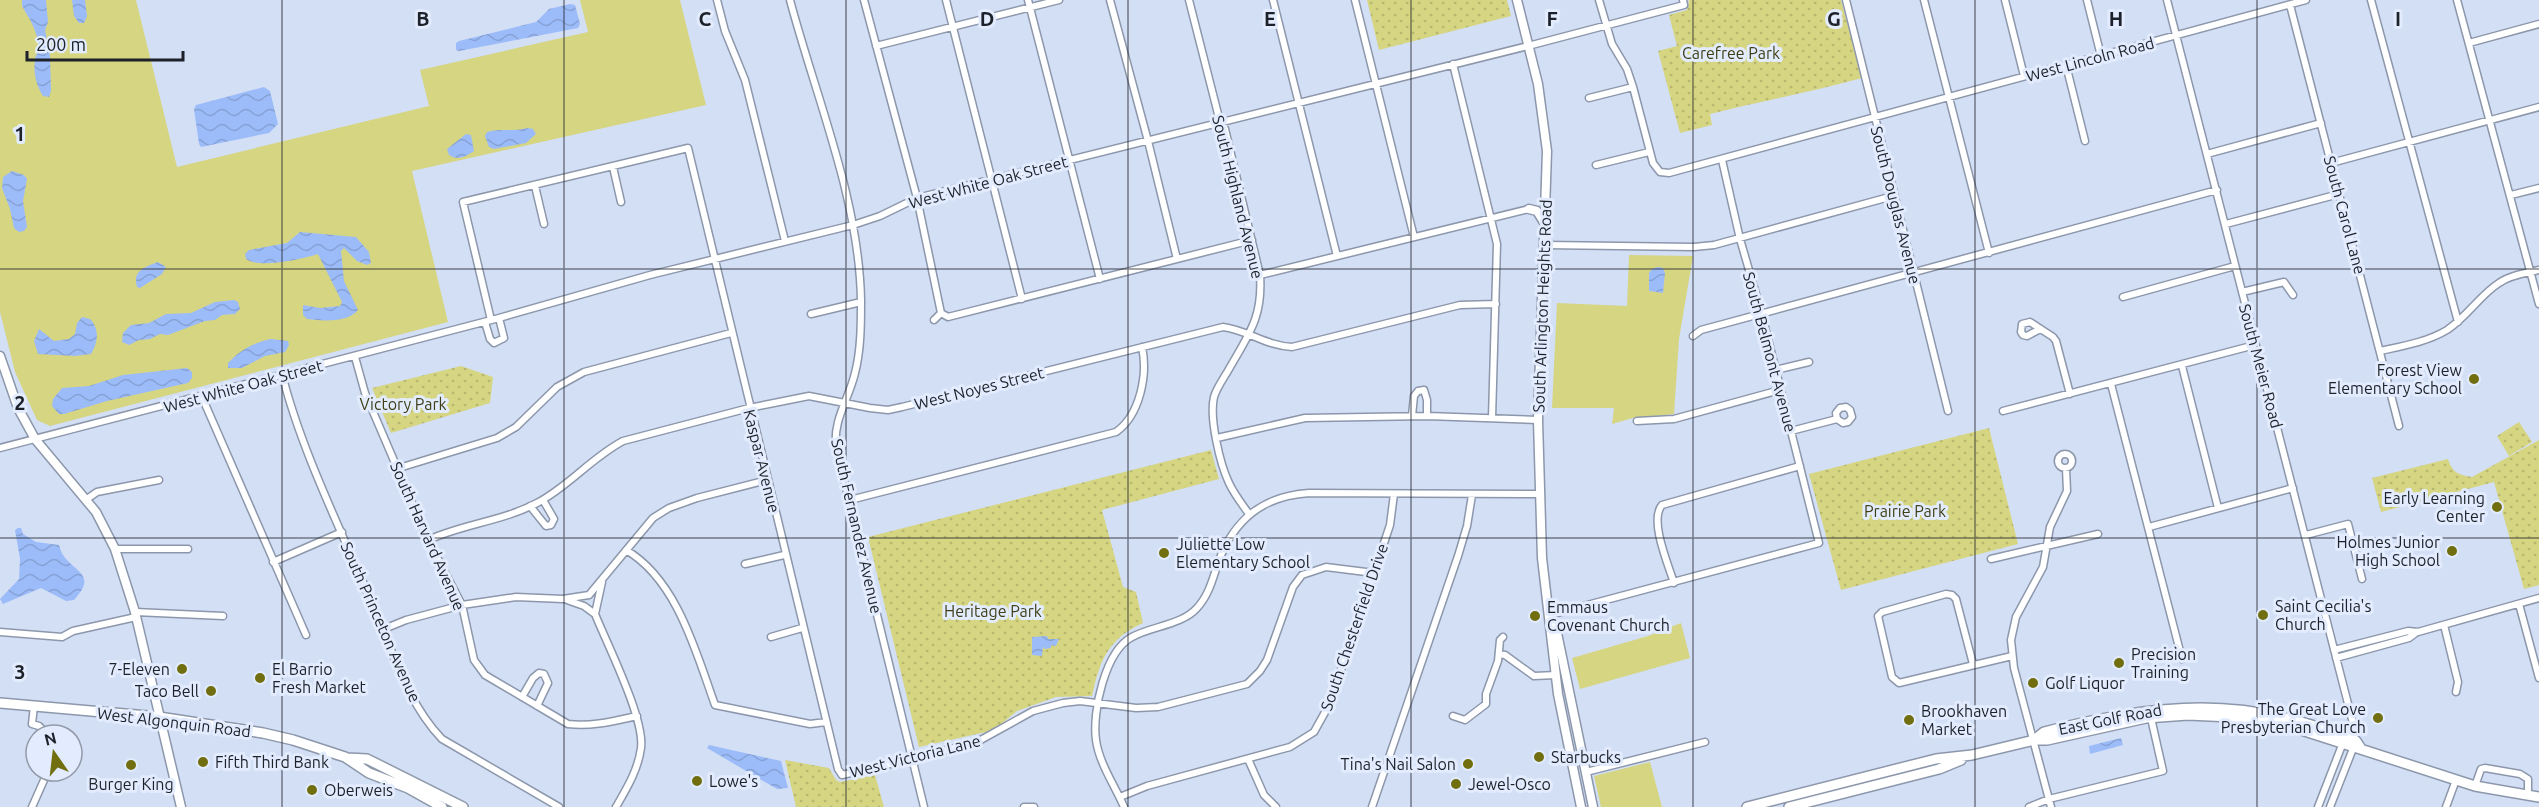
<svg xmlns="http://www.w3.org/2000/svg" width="2539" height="807" font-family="Ubuntu,sans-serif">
<defs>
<pattern id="park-dots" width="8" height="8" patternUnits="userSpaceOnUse" patternTransform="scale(1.5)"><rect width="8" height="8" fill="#d6d582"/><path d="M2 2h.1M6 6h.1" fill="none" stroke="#b7b770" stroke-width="1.8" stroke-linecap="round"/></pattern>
<pattern id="water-waves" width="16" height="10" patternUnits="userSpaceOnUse" patternTransform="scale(1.5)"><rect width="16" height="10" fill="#9cbcf9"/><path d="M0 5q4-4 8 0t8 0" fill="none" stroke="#86a1d5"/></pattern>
</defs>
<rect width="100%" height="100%" fill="#d3dff5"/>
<!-- green -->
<path fill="#d6d582" d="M0 0H136L177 167 429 106 420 70 588 32 580 0H680L706 105 412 171 448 322 50 426 37 420 15 372 0 312Z
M1629 255 1693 256 1679 339 1674 414 1633 418 1612 424 1614 408H1552L1557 303 1627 306Z
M1681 623 1690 658 1580 689 1572 658 1648 636Z
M1650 762 1662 807H1601L1594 776Z"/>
<!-- park -->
<path fill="url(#park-dots)" d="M1367 0H1507L1511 16 1379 50Z
M1689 0H1841L1862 78C1811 92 1761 101 1710 114L1712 125 1680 133 1658 51 1677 46 1669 15 1687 10Z
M461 366 493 377 490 403 391 433 372 388Z
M2519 422 2532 442 2509 456 2497 436Z
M1989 428 2018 544 1841 590 1809 474Z
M2539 440V585L2524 589 2494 482 2381 512 2372 478 2448 459C2452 472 2458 475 2472 477Z
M1211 450 1219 479 1102 510 1123 587 1136 592 1143 623C1108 639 1100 660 1092 696L1056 697 1017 711 1000 725 986 732 919 747 868 537Z
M785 760 829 768 836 780 840 782 875 775 884 807H796Z"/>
<!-- water -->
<path fill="url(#water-waves)" d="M22 0H46L48 22 45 30 50 56 51 91 49 97 43 96C36 85 33 72 35 59 36 54 40 51 39 45 35 26 31 22 22 6Z
M72 0H85L87 16 84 23H79L74 16Z
M570 4 575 5 580 24 578 28 459 51 456 50V43L459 41 536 22 549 9Z
M264 87 270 91 278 124 269 133 201 147 199 144 194 109 196 105Z
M528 128 533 129 536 134 526 143 494 149 489 147 485 136 487 132C500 128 514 132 528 128Z
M466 134 471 135 474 151C465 157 458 161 449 155L447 149Z
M12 171 24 175 27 179 23 201 27 227 24 231 19 232 14 228 10 209 2 188 3 177Z
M300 232 356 237 369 252 371 263 367 265 357 261 344 248 341 251 344 281 358 310C348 323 322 321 307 319L303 315V305L320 308 340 306 342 302 318 254C301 259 261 269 246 259L245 254 249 250 287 243Z
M158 262 166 267 162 274 140 288 137 287C132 271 145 267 158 262Z
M1658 267 1663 268 1665 273 1663 293 1649 291V273L1652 269Z
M234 300 238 302 240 309 235 314 222 315 215 320 205 321 168 335 160 334 150 339 139 340 129 345 122 342 123 333 131 325 149 323 166 314 191 313 215 302Z
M82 317 90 319C100 329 98 343 91 354L75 356 38 354 34 341 39 329 54 341 69 339 75 334 77 323Z
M271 339 288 341 289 345 285 352 265 356 242 368H228V363C241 349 253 343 271 339Z
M187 368 192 372V378L188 383 107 401 64 414H59L52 406 53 399 62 388 89 386 123 375Z
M18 528H21L23 534 36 542 59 545C65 572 102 570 74 600L66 601 41 588 3 604 0 599 19 579 20 559 15 530Z
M1047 636 1048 639H1059L1056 646 1051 645V648L1045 649 1043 647 1042 656 1032 655V637Z
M2121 738 2123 745 2090 754 2089 746Z
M709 745 781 761 788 788 777 789 707 748Z"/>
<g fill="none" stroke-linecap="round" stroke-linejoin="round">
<!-- street casing -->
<g stroke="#8c97ab" stroke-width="9">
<path id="street" d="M717 0 725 31 745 80 785 241
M790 0C816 98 859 198 861 300 861 324 861 350 855 373 849 399 833 419 836 447L924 807
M864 0 917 198 941 313
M946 0 1022 299
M1028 0 1100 279
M1110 0 1148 141 1177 259
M1189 0 1218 114 1225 129 1260 275C1263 317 1249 334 1229 369 1224 378 1217 387 1214 397 1209 418 1220 464 1229 483 1234 494 1242 504 1249 514
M1273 0 1337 256
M1355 0 1414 237
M1599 0 1612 44 1627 69 1633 87 1653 163 1660 172 1669 173 2306 0
M1846 0 1948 411
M1924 0 1989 253
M2005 0 2024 76
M2087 0 2101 56
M2167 0 2354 727 2353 733 2356 741 2330 807
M2371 0 2458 322
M2457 0 2539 304
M2290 5 2399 426
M2469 43 2539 24
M876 46 1059 0
M1453 64 1497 244 1492 418
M2066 65 2085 141
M1589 98 1633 87
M2207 154 2321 123
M2331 163 2539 107
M1596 165 1649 152
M613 167 621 202
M535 186 544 224
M2511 195 2539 188
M2226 224 2339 194
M1545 245 1694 247 1714 245 1893 196
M1260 275 1529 209
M2242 292 2284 282 2293 295
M2123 297 2235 266
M941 313 948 317 1252 240
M811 314 861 302
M491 320 463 202 688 148 838 769 842 775 912 759 977 742 1033 711 1063 703 1080 701 1136 708 1158 707 1247 684 1260 671 1267 660 1293 587 1302 575 1326 567 1374 573
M934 320 941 313
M485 322 490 339 494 343 504 338 499 318
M2040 329 2027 336 2023 335 2021 332 2022 324 2030 322 2053 337 2056 341 2070 394
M1693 336 1701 330 2217 190
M2380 351C2403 346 2427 342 2447 330 2468 316 2480 295 2499 283 2510 275 2526 273 2539 270
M355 357 365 393 428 540 462 605 474 660 485 675 568 724C592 727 614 721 637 716
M2182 366 2218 508
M1775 370 1809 362
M282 374C301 450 341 530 372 603 392 649 407 703 442 739L559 807
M2111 384 2182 659
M202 397 306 635
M2003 411 2255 345
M1412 416 1414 396 1418 391 1424 390 1427 400V416
M1637 421 1674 419 1780 390
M1791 431 1837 419 1843 423 1848 422 1852 417 1850 410 1846 407 1840 408 1836 413 1837 419
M1217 438 1305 418 1427 416 1538 420
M0 448 499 318 650 275 853 225 880 216 917 198 1528 46 1684 5 1683 0
M2058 461a7 7 0 1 1 14 0a7 7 0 1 1-14 0Z
M399 468 497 438 516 427 557 387 584 372 731 333
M87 499 97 492 159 480
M850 500 1116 432C1140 415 1148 375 1142 347
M530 506 546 526 551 525 554 519 543 500
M2149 527 2293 488
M2306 535 2348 524 2362 579
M428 540C463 524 503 521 537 503 568 487 591 458 623 441L749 408 809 396 870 408 888 410 902 407 1223 327C1247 330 1267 346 1292 347L1460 305 1496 304
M115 549H188
M626 550C677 580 696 652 715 705L810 724 826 722
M1991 559 2098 534
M273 562 342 532
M745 564 784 555
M1674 583C1668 564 1649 520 1662 505L1800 466
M567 600 584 606 595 614C607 644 645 719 641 748 638 770 627 788 616 807
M2519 604 2539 678
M135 612 223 616
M595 614 602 582
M1550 615 1819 543 1762 315 1740 239 1722 160
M2444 625 2458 682 2456 692
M384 629 406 620 462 605 516 597 563 599 589 595 653 518 669 508 697 498 767 480
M0 632 62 637 73 631 136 617
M771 637 802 628
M2334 650 2408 631 2418 632 2539 598
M1499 654 1505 655 1534 676 1556 675
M2336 658 2409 638 2417 632
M1973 664 1956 599 1952 595 1946 594 1882 612 1878 616 1892 677 1899 683 2012 656
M522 697 533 678 539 673 544 674 548 683 537 706
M34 706 32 724 39 726 48 735
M1453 716 1465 720 1486 704V694L1498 661 1500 640 1503 637
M1248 759 1264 795 1276 807
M1586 772 1705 742
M2475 786 2481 769 2485 768 2520 774 2528 779V796
M1120 797 1147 786 1290 747 1314 732 1329 705 1374 573 1390 525 1394 494
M32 807 48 771
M1024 807H1034
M1124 807C1115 786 1099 763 1096 740 1092 712 1105 651 1132 637 1152 626 1182 625 1197 608 1209 595 1213 578 1218 563 1234 519 1263 496 1309 493L1539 494
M1372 807 1458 556 1467 526 1472 495
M2029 807 2049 799 2163 771 2151 718
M2051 807 2014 668 2011 640 2016 617 2043 567 2050 527 2067 491 2066 468
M2318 807 2344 740
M2446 807 2456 780"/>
</g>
<!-- secondary casing -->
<g stroke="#8c97ab" stroke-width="11">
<path id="secondary" d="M1517 0 1538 84 1547 151 1538 420 1542 558 1558 694 1581 807
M1529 209 1537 211 1545 224
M0 356 18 408 35 439 96 512 115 549 135 612 181 807
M1550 616 1556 628 1593 807"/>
</g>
<!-- primary casing -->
<g stroke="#8c97ab" stroke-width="12">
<path id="primary" d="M0 703 159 717 263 733 293 740 345 757 369 773 408 788 442 807
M2034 740 2044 732C2160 703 2243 694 2356 741L2360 747
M347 758 367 759 463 807
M1747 807 1936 759 1972 755 2034 740H2047L2146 718 2188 715 2231 717 2289 726 2475 786 2539 797
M1789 807 1939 769 1961 760"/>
</g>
<!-- street -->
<use href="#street" stroke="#fff" stroke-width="6"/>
<!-- secondary -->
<use href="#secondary" stroke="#fff" stroke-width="8"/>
<!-- primary -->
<use href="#primary" stroke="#fff" stroke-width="9"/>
</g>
<!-- grid -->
<path fill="none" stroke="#1d2129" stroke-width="1.5" stroke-opacity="0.55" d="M282 0V807M564 0V807M846 0V807M1128 0V807M1411 0V807M1693 0V807M1975 0V807M2257 0V807M0 269H2539M0 538H2539"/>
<!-- markers -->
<g fill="#716e0f" stroke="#e2ecfe" stroke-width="2">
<circle cx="2474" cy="379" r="6"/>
<circle cx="2497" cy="507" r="6"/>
<circle cx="2452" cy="551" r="6"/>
<circle cx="1164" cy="553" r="6"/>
<circle cx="2263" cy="615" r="6"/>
<circle cx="1535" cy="616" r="6"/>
<circle cx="2119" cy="663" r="6"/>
<circle cx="182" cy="669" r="6"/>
<circle cx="260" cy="678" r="6"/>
<circle cx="2033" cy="683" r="6"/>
<circle cx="211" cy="691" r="6"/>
<circle cx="2378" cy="718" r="6"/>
<circle cx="1909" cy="720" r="6"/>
<circle cx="1539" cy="757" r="6"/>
<circle cx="203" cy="762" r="6"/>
<circle cx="1468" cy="764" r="6"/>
<circle cx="131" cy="765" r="6"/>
<circle cx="697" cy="781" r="6"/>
<circle cx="1456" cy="784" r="6"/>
<circle cx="312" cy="790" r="6"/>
</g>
<g text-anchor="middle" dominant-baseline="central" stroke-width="6" stroke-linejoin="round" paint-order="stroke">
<!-- park labels -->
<g font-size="16" fill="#3f3e16" stroke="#e2ecfe">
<text x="1731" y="53">Carefree Park</text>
<text x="403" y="404">Victory Park</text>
<text x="1905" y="511">Prairie Park</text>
<text x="993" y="611">Heritage Park</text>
</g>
<!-- street labels -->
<g font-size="16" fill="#1d2129" stroke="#e2ecfe">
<text transform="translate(2090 59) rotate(-15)">West Lincoln Road</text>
<text transform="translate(988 182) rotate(-15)">West White Oak Street</text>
<text transform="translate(1238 197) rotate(76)">South Highland Avenue</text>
<text transform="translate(1896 205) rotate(76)">South Douglas Avenue</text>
<text transform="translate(2345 215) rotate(75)">South Carol Lane</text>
<text transform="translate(1542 306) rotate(-88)">South Arlington Heights Road</text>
<text transform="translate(1770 352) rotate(75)">South Belmont Avenue</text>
<text transform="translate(2261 366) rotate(75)">South Meier Road</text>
<text transform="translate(243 386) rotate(-15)">West White Oak Street</text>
<text transform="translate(979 388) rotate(-14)">West Noyes Street</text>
<text transform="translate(762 461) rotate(76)">Kaspar Avenue</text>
<text transform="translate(857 526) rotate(77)">South Fernandez Avenue</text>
<text transform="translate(428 536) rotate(66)">South Harvard Avenue</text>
<text transform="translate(381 622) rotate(66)">South Princeton Avenue</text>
<text transform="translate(1354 627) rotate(-71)">South Chesterfield Drive</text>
<text transform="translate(2110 719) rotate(-11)">East Golf Road</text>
<text transform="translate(174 722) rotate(7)">West Algonquin Road</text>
<text transform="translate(915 756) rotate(-14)">West Victoria Lane</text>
</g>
<!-- poi labels -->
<g font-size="16" fill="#1d2129" stroke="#e2ecfe" text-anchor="start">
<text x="2462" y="370" text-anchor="end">Forest View<tspan x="2462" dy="18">Elementary School</tspan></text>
<text x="2485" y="498" text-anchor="end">Early Learning<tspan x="2485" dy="18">Center</tspan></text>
<text x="2440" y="542" text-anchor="end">Holmes Junior<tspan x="2440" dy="18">High School</tspan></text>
<text x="1176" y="544">Juliette Low<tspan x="1176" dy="18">Elementary School</tspan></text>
<text x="2275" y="606">Saint Cecilia's<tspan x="2275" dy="18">Church</tspan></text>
<text x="1547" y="607">Emmaus<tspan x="1547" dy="18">Covenant Church</tspan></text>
<text x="2131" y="654">Precision<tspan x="2131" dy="18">Training</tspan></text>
<text x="170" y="669" text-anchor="end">7-Eleven</text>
<text x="272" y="669">El Barrio<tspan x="272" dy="18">Fresh Market</tspan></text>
<text x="2045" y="683">Golf Liquor</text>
<text x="199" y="691" text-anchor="end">Taco Bell</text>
<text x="2366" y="709" text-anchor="end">The Great Love<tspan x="2366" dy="18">Presbyterian Church</tspan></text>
<text x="1921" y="711">Brookhaven<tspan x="1921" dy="18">Market</tspan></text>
<text x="1551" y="757">Starbucks</text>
<text x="215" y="762">Fifth Third Bank</text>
<text x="1456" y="764" text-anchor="end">Tina's Nail Salon</text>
<text x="709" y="781">Lowe's</text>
<text x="131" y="784" text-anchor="middle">Burger King</text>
<text x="1468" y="784">Jewel-Osco</text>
<text x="324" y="790">Oberweis</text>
</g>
</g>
<g font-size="20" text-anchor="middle" font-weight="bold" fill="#1d2129" stroke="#e2ecfe" stroke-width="6" stroke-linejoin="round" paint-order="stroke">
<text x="423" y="26">B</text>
<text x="705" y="26">C</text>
<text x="987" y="26">D</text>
<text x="1270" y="26">E</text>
<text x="1552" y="26">F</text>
<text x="1834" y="26">G</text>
<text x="2116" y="26">H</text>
<text x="2398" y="26">I</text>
<text x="20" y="141">1</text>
<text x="20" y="410">2</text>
<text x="20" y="679">3</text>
</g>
<!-- north arrow -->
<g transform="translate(54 753) rotate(346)"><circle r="28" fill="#e2ecfe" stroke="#939ba9" stroke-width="1.5"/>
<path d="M0-4.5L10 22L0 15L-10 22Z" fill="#716e0f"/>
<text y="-9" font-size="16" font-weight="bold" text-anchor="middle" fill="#1d2129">N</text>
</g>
<!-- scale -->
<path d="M27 51v9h156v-9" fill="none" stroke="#1d2129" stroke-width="3"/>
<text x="36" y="51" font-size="18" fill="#1d2129" stroke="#e2ecfe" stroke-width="4.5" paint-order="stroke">200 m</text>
</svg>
